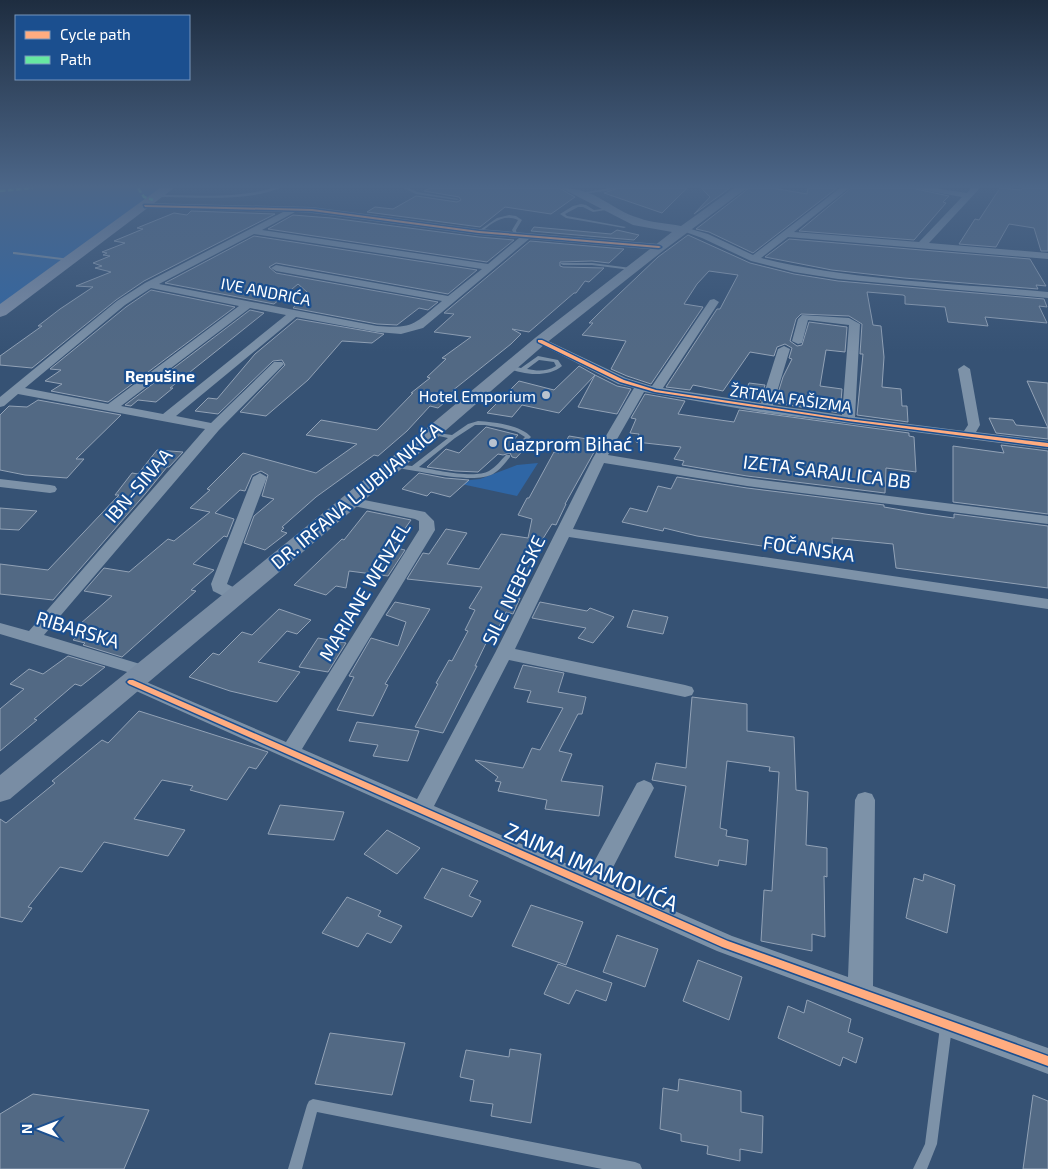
<svg xmlns="http://www.w3.org/2000/svg" width="1048" height="1169" font-family="'Exo 2',sans-serif">
<rect width="100%" height="100%" fill="#365274"/>
<!-- green -->
<path fill="#2f66a5" d="M0 188H168L0 312Z
M538 463 517 496 452 482 480 479 517 465Z"/>
<!-- building -->
<path fill="#526984" stroke="#92a2b6" d="M430 188H559L575 197 551 214 505 207 480 227 367 212 375 207 393 209 416 196 457 202 461 200 459 197 424 191Z
M618 188H687L662 213 604 193Z
M701 188H730L694 214 710 197Z
M749 188H772L807 194 808 188H837L753 253 709 232 696 229Z
M851 188H911L949 196 943 202 946 203 914 240 799 231Z
M1000 188 1021 190 1023 188H1048V251H1041L1034 228 1009 224 996 247 959 244 975 219 979 220Z
M191 211 275 214 144 281 116 300 32 368 0 365V356L42 326H38L60 309 93 287 76 286 111 272 95 268 102 266 93 263 110 256 103 255 107 253 102 252 125 243 114 241 143 229 137 228 174 213 187 215Z
M293 215 331 218 479 237 514 240 487 262 268 229Z
M534 227 611 234 617 230 639 235 634 240 531 231Z
M688 235 750 263 794 274 838 281 1044 299 1047 307 1039 306 1047 323 985 317 988 326 948 322 945 307 905 304V296L903 295 867 292 873 325 881 326 884 357 882 387 901 389 902 406H907L908 422 857 415 863 354H860L862 324 849 316 801 314 796 319 790 341 797 346 802 345 809 322 847 327 845 352 826 350 820 386 842 389 840 413 775 403 783 377 792 359 789 358 792 348 785 344 777 347 774 356 750 352 723 391 693 385 690 390 666 387 717 309H720L738 275 709 271 697 284 684 304 703 307 651 384 627 376 611 369 626 341 582 335 593 323H589L599 313 658 257Z
M254 236 477 270 448 294 276 263 269 267 276 273 438 302 428 310 419 308 397 325 377 324 293 308 307 292 298 284 274 304 165 283Z
M789 239 1030 259 1046 286 1036 285 1038 289 904 278 832 270 765 257Z
M530 241 624 249 609 263 592 261 560 262V266L563 267 604 268 589 282 585 281 576 293H574L529 332 512 329 521 334 511 344 452 391 457 392 438 408 430 406 407 431 378 456 374 455 316 497 282 527 284 528 281 531 287 533 265 550 244 543 254 516 274 499 262 496 268 475 261 471 252 475 245 491 240 490 215 513 234 519 227 537 224 536 193 564 214 570 191 590 196 591 122 657 83 645 85 643 73 640 81 633 72 631 112 596 84 591 104 568 129 572 168 539 174 541 210 512 190 508 210 490 207 489 243 453 316 473 357 444 306 435 321 420 377 430 413 393H411L430 378 427 377 446 359 442 358 471 337 434 332 454 314 444 313Z
M151 290 235 307 108 402 51 391 62 384 45 381 61 370 50 369 126 307Z
M250 310 264 313 170 388H173L156 402 138 400 131 406 125 405Z
M297 319 384 334 372 343 342 341 308 380 266 416 240 412 285 365 282 360 273 361 218 414 195 411 208 398 217 399 255 354Z
M579 366 595 375 559 413 522 405 512 417 487 413 519 381 554 390Z
M595 375 617 386 631 389 617 414 578 407Z
M1027 381 1048 383V439L996 433 989 418 1013 420 1016 425 1048 428Z
M749 383 765 385 760 401 743 398Z
M645 394 685 401 678 414 734 422 739 410 909 433V436L914 437 916 472 886 468 885 493 747 476 682 465 684 461 674 459 681 447 636 442 639 434 630 433 636 419 631 418Z
M38 400 121 415 76 459H84L67 478 25 475 0 470V415L9 406 27 407Z
M486 427 518 435 512 442 516 443 520 448 527 446 516 458 512 457 510 453 503 455 498 454 478 472 455 471 427 467 446 449 459 453Z
M569 436 587 439 585 443 598 445 565 504H566L556 525 552 524 539 545 518 598H520L513 614 506 612 495 635H490L475 666H477L443 733 415 727 438 684 436 683 449 660 452 661 468 631 465 630 475 610 469 608 482 587 407 579 423 553 429 554 446 529 467 533 447 564 479 569 501 534 528 538 532 519 518 515 527 498H529L554 452 559 453Z
M1001 445 1048 451V514L953 502V446L1004 453Z
M157 450 183 452 169 467H167L146 493 53 600 0 594V564L48 570 119 495H115L132 473 138 474Z
M419 473 445 478 469 480 450 497 431 492 427 496 402 489Z
M677 477 747 488 884 505V507L925 514 954 518V514L1048 526V588L896 568 893 544 832 538 833 557 697 536 664 528 663 531 622 522 630 508 647 512 658 486 671 489Z
M0 508 37 511 19 530 0 529Z
M367 511 411 520 392 547 405 550 388 576 349 571 346 588 336 586 326 595 294 585 342 539 344 540Z
M395 602 430 609 385 684 388 685 373 716 337 710 354 677 349 676 371 638 398 646 406 622 386 615Z
M540 602 587 611 590 608 614 617 593 643 578 638 586 628 532 618Z
M279 609 311 620 297 634 287 631 258 662 300 672 277 702 230 691 189 677 213 653 219 655 242 632 252 635Z
M633 610 668 617 663 634 627 627Z
M318 638 346 643 328 672 299 667Z
M68 656 105 667 81 686 75 684 34 719 37 720 0 751V709L24 689 10 684 29 669 43 674Z
M523 665 564 673 558 692 586 697 582 714H578L559 751 572 754 561 781 603 786 599 816 545 809 547 800 498 791 501 782 495 781 498 777 475 760 523 768 532 748 540 750 563 708 527 702 531 691 514 688Z
M692 697 747 704V731L794 737 796 790 808 792 806 845 827 848V877L824 876 825 937 812 934V951L761 941 764 890 772 891 779 772 769 771 770 767 727 761 720 828 727 830 726 836 748 840 746 865 719 860 718 866 675 857 686 786 652 780 656 763 686 768Z
M139 711 268 752 256 769 249 767 227 800 190 790 193 786 162 780 134 819 185 830 168 856 104 842 82 872 60 867 28 907 32 908 22 922 0 917V819L6 823 55 783 52 781 102 740 108 743Z
M357 722 419 731 408 761 373 756 378 745 349 741Z
M280 805 344 812 334 840 268 834Z
M387 830 420 848 397 874 364 854Z
M442 868 478 881 469 896 481 901 472 917 424 898Z
M924 874 955 885 947 933 906 918 914 878 923 881Z
M347 897 381 911 378 916 402 926 391 943 367 933 358 947 322 933Z
M531 905 583 922 566 965 512 946Z
M617 935 658 949 645 987 603 972Z
M698 960 742 977 729 1020 683 1001Z
M558 964 612 983 606 1001 576 990 569 1004 544 994Z
M807 1000 851 1019 848 1032 863 1038 856 1063 843 1057 840 1066 778 1038 788 1006 804 1013Z
M330 1033 405 1043 392 1095 315 1084Z
M510 1049 541 1054 531 1123 491 1116 493 1104 470 1101 474 1080 460 1077 466 1050 509 1057Z
M679 1079 741 1091V1112L763 1116 762 1153 740 1149V1161L707 1154 708 1146 681 1141V1134L660 1129 663 1088 678 1091Z
M33 1094 149 1110 124 1169H0V1114Z
M1033 1095 1048 1101V1169H1023Z"/>
<g fill="none" stroke-linecap="round" stroke-linejoin="round">
<!-- lane -->
<path fill="#7d92a8" fill-rule="evenodd" d="M273 188H280C247 202 194 197 158 197L156 196 158 195C196 195 237 199 273 188Z
M404 188H409L417 192 459 199 457 200 416 194Z
M610 188H616L606 191 582 194 580 193Z
M581 204 586 205 594 210 610 208 612 209 593 212 583 207H578L565 214 567 216 626 227 624 228 566 218 560 214 573 206Z
M509 215 516 216 522 220 516 230 517 236H515L512 230 518 220C503 213 491 224 480 233L477 232 497 218Z
M15 252 70 259 72 260 70 261 13 254V252Z
M561 263H592L631 268 633 269 631 270 592 265H563L561 264Z
M538 356 558 360 562 366C548 378 521 375 506 367L509 365 521 368ZM539 360 554 362 556 366C546 372 537 371 527 369Z
M478 421C493 422 521 425 531 437L523 445 521 446 518 444 525 437 517 432 502 428 485 425H475L455 438 419 467C435 470 475 479 489 471 496 467 501 460 506 455H510V457C505 463 500 470 493 474 473 485 419 470 395 468L392 466 395 464 412 466 448 438 430 434V432L452 435 468 424Z
M946 1021 950 1023 952 1027 937 1144 927 1169H913L925 1144 940 1027 942 1023Z
M313 1099 635 1162 640 1164 642 1169H602L317 1112 302 1169H288L307 1105 309 1101Z"/>
<!-- street -->
<path fill="#7d92a8" fill-rule="evenodd" d="M840 188H849L794 232 919 242 962 197 913 188H934L967 193 971 188H980L929 243 1048 253V259L788 237 761 258C854 281 953 283 1048 292V298L838 279 794 272 751 261 702 238 680 230 684 227 708 234 753 255Z
M145 203 312 207 479 229 659 244 664 247 659 250 529 239 423 328 401 334 377 332 296 317 176 416 211 423 274 362H282L284 364 219 430 44 635 150 667 153 671 150 675 144 677 0 634V623L29 631 205 429 18 394 4 406 0 407V397L117 301 145 283 283 212 142 208V204ZM295 212 312 213 479 235 519 238 488 264 262 230ZM254 234 482 269 448 296 276 265 271 268 276 271 442 301C414 324 414 329 377 326L159 284ZM151 288 239 306 108 404 25 388 125 305ZM250 308 286 315 163 414 121 406Z
M714 299 719 302 663 388 761 403 778 349 784 346 790 349 773 405 842 415 849 325 808 320 802 343 798 344 792 341 798 319 802 315 849 318 860 324 855 417 964 431 968 425 958 369 964 365 970 369 980 425 976 432 1048 441V449L766 413 644 392 608 455 747 478 1048 516V524L747 486 604 463 573 529 1048 599V609L569 537 515 649 685 685 692 687 694 691 692 695 685 697 509 660 434 806 588 873 637 783 644 780 651 783 654 788 606 881 732 936 848 977 855 800 858 794 865 792 872 794 875 800 873 986 1048 1048V1074L717 951 125 686 122 682 125 678 131 676 137 678 286 742 419 530V521L415 519 349 505 344 504 342 501 344 498 349 497 425 512 434 521 435 530 302 749 417 799 495 653 593 458 634 388 618 384 534 341 540 338 544 339 626 378 652 386 710 300Z
M260 473 267 477 227 584 241 591 243 595 241 599H229L213 591 211 584 253 477Z
M0 479 50 485 55 486 57 489 55 492 50 493 0 487Z"/>
<!-- secondary -->
<path fill="#798da4" fill-rule="evenodd" d="M561 188C597 188 609 209 639 218 652 223 667 223 681 226L734 188H747L664 250 545 344 400 470 10 799 0 802V775L386 462 535 338 672 232 633 225Z"/>
<!-- primary -->
<path fill="#7d8ea7" fill-rule="evenodd" d="M160 188H174L6 315 0 317V304Z"/>
<!-- quiet -->
<path stroke="#66e7a1" stroke-width="2.5" stroke-dasharray="5.5 2.5" stroke-linecap="butt" d="M138 188 144 197 153 200
M0 191 33 188"/>
<!-- cycleway casing -->
<g stroke="#1b4f8f" stroke-width="3">
<path id="cycleway" d="M144 205 312 209 479 231 659 246 661 247 659 248 479 233 312 211 145 207Z
M538 340H542L624 380 656 390 848 419 1048 443V447L848 421 655 392 620 382 538 342Z
M129 680H133L728 941 1048 1056V1066L722 947 129 684 127 682Z"/>
</g>
<!-- cycleway -->
<use href="#cycleway" fill="#ffac80" fill-rule="evenodd"/>
</g>
<!-- sky -->
<linearGradient id="sky" x2="0" y2="1"><stop stop-color="#1e2d40"/><stop offset="0.53" stop-color="#4c6688"/><stop offset="1" stop-color="#4c6688" stop-opacity="0"/></linearGradient>
<rect width="1048" height="352" fill="url(#sky)"/>
<!-- markers -->
<g fill="#b9c2ce" stroke="#1b4f8f" stroke-width="2">
<circle cx="546" cy="395" r="5"/>
<circle cx="493" cy="443" r="5"/>
</g>
<g text-anchor="middle" dominant-baseline="central" stroke-width="4.5" stroke-linejoin="round" paint-order="stroke">
<!-- far-street labels -->
<g font-size="16" fill="#fff" stroke="#1b4f8f">
<text transform="translate(266 291) rotate(11)">IVE ANDRIĆA</text>
<text transform="translate(791 398) rotate(8)">ŽRTAVA FAŠIZMA</text>
</g>
<!-- far-neighbourhood labels -->
<g font-size="16" font-weight="bold" fill="#fff" stroke="#1b4f8f">
<text x="160" y="375">Repušine</text>
</g>
<!-- far-poi labels -->
<g font-size="16" fill="#fff" stroke="#1b4f8f" text-anchor="end">
<text x="536" y="395">Hotel Emporium</text>
</g>
<!-- poi labels -->
<g font-size="19" fill="#fff" stroke="#1b4f8f" text-anchor="start">
<text x="503" y="443">Gazprom Bihać 1</text>
</g>
<!-- street labels -->
<g font-size="19" fill="#fff" stroke="#1b4f8f">
<text transform="translate(827 471) rotate(7)">IZETA SARAJLICA BB</text>
<text transform="translate(138 485) rotate(-49)">IBN-SINAA</text>
<text transform="translate(356 495) rotate(-40)">DR. IRFANA LJUBIJANKIĆA</text>
<text transform="translate(809 548) rotate(8)">FOČANSKA</text>
<text transform="translate(513 590) rotate(-64)">SILE NEBESKE</text>
<text transform="translate(364 591) rotate(-59)">MARIANE WENZEL</text>
<text transform="translate(78 629) rotate(17)">RIBARSKA</text>
</g>
<!-- near-street labels -->
<g font-size="22" fill="#fff" stroke="#1b4f8f">
<text transform="translate(592 866) rotate(24)">ZAIMA IMAMOVIĆA</text>
</g>
</g>
<!-- legend -->
<rect x="15" y="15" width="175" height="65" fill="#1b4f8f" stroke="#7695bc"/>
<rect x="25" y="31" width="25" height="8" fill="#ffac80" stroke="#7695bc"/>
<text x="60" y="40" font-size="15" fill="#ffffff">Cycle path</text>
<rect x="25" y="56" width="25" height="8" fill="#66e7a1" stroke="#7695bc"/>
<text x="60" y="65" font-size="15" fill="#ffffff">Path</text>
<!-- north arrow -->
<g transform="translate(40 1129) rotate(270)" stroke="#1b4f8f" stroke-width="4" paint-order="stroke">
<path d="M0-4L9 19L0 12L-9 19Z" fill="#ffffff"/>
<text y="-8" font-size="14" font-weight="bold" text-anchor="middle" fill="#ffffff">N</text>
</g>
</svg>
